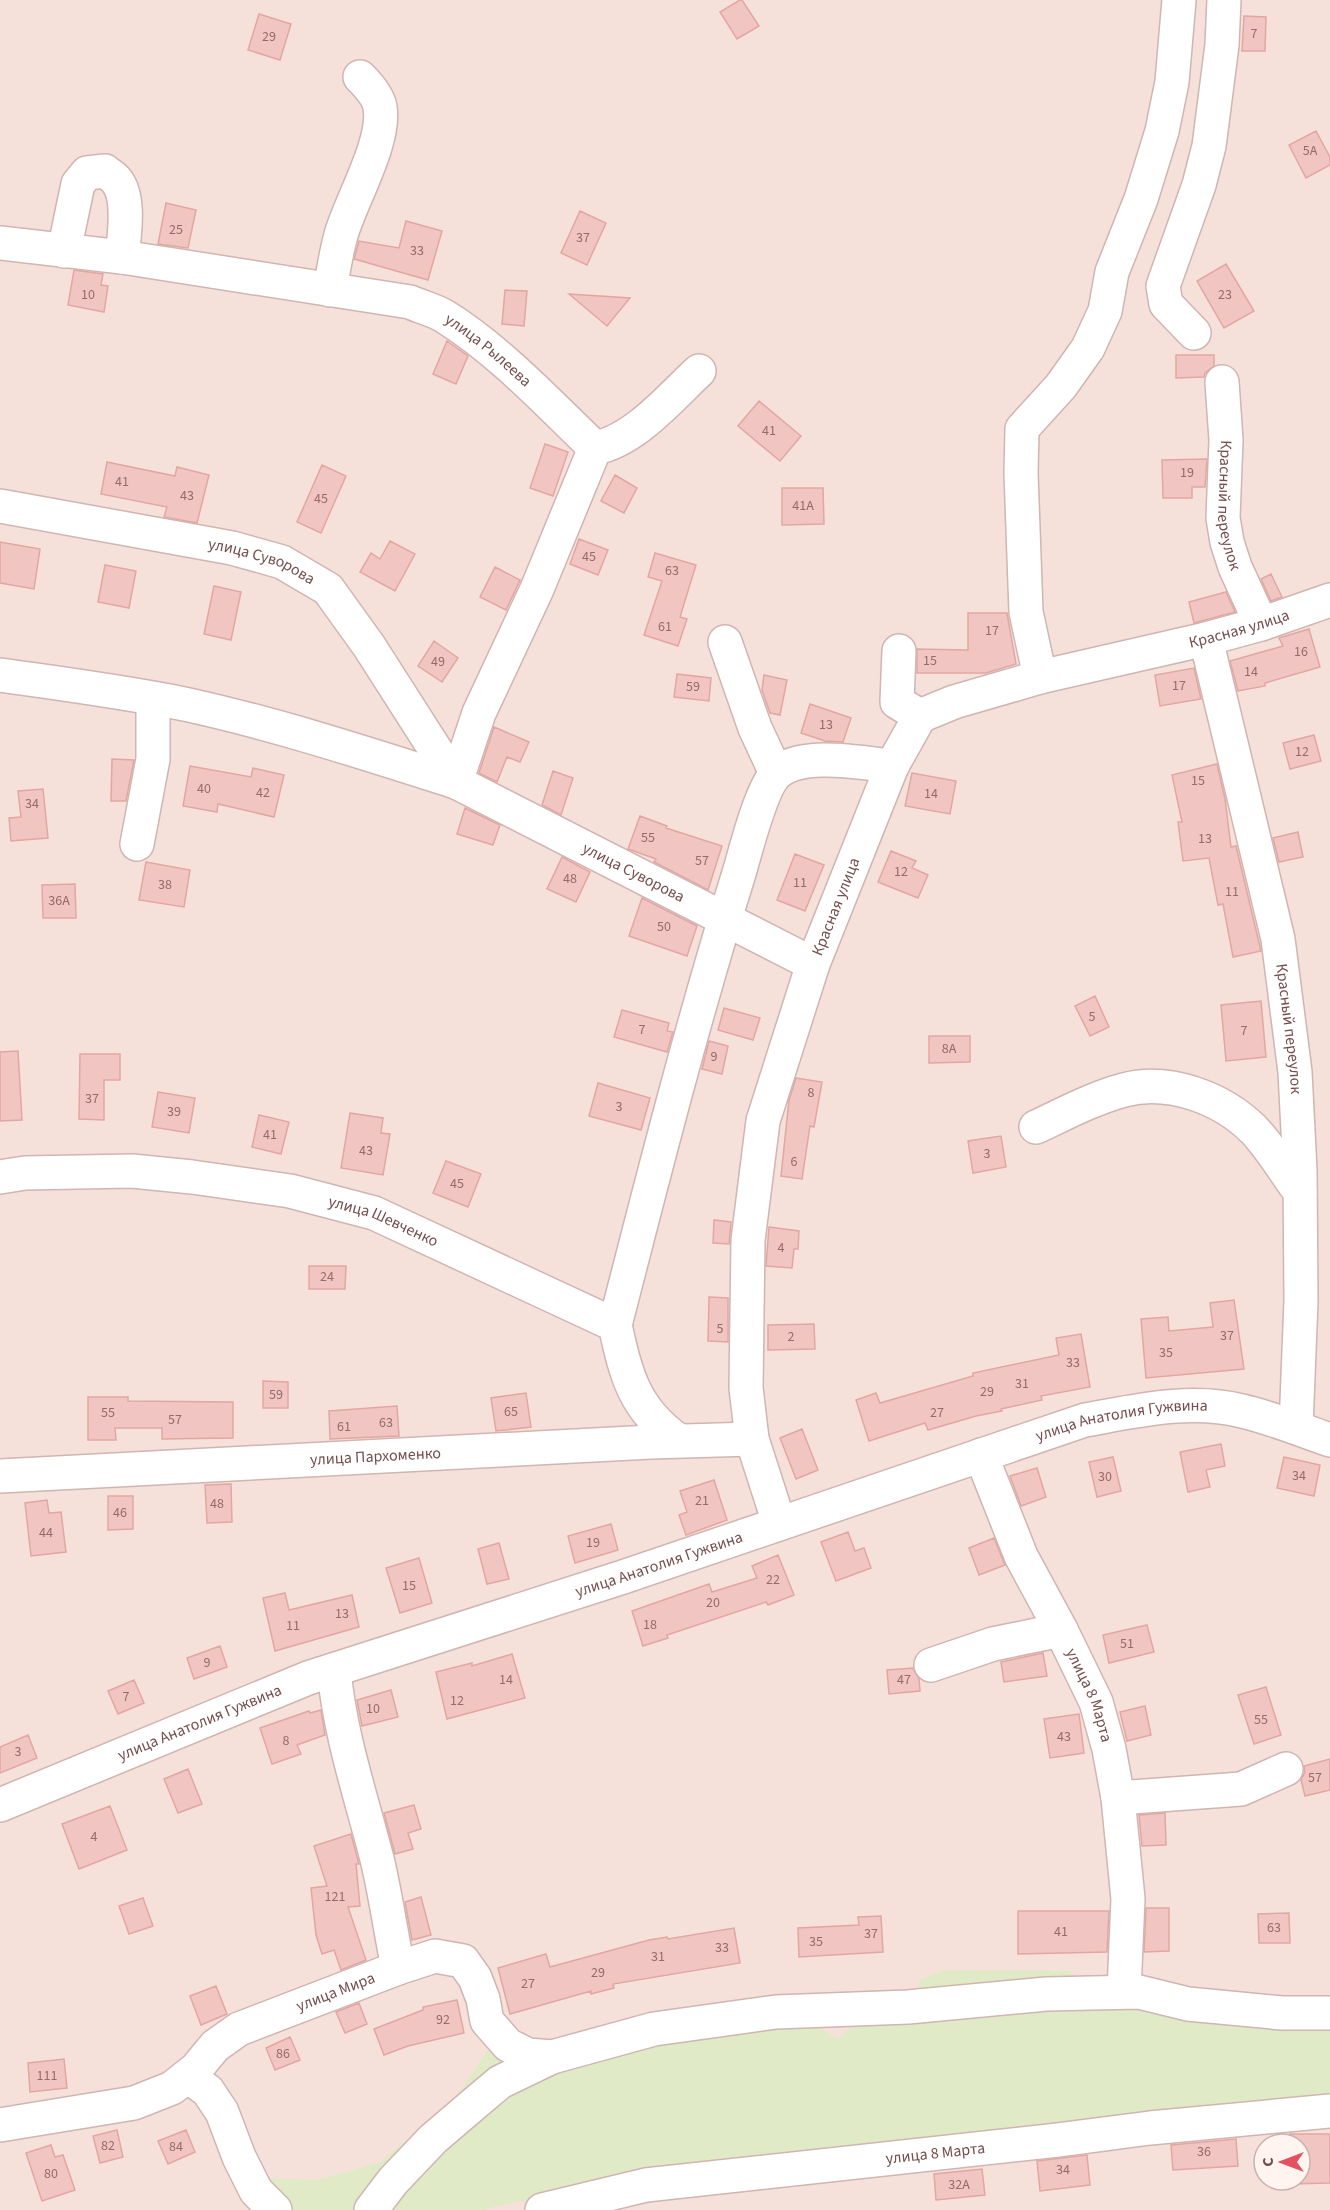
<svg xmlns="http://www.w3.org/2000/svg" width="1330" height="2210" font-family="'Source Sans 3',sans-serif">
<rect width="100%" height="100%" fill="#fcefe9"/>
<!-- residential -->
<path fill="#f6e1da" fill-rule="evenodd" d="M0 0H1330V2210H0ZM1264 2144H1300V2180H1264Z"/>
<!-- green -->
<path fill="#e0eac7" d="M943 1970 1071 1971 1086 2004 1330 2020V2098L668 2174 496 2206 485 2210H289L258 2178 317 2180 380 2162 454 2100 489 2048H617L802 2016 838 2039 860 2019 916 2000 920 1980Z"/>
<!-- building -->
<path fill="#f1c5c1" stroke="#e3a6a2" stroke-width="1.5" d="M740 0H742L759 26 737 39 720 12Z
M259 14 291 24 280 60 248 50Z
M1244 16 1266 17 1265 51H1242Z
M1316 131 1330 157V165L1306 178 1289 145Z
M166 203 196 210 188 248 158 244Z
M580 211 606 223 587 265 561 253Z
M406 221 442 231 428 280 354 259 359 241 399 248Z
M1226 264 1254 311 1224 328 1197 281Z
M74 270 103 274 101 285 108 286 104 312 68 305Z
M505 290 527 291 524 326 502 324Z
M569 294 630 298 607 326Z
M447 341 468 356 456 384 433 374Z
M1176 355H1214V366L1205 373 1204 377 1176 378Z
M759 401 801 436 780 461 738 426Z
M545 444 568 452 553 496 530 488Z
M1207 459 1205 487H1192V498H1163L1162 460Z
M107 462 175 476 177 467 209 475 197 523 164 517 167 507 101 494Z
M322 465 346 476 321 533 297 522Z
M615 475 637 488 624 513 601 501Z
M782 488H823L824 524 782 525Z
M579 539 608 550 598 575 570 564Z
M390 541 415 554 395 591 360 572 371 553 380 559Z
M0 542 40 549 34 589 0 583Z
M655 553 696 565 680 617 687 619 678 646 644 635 662 581 648 577Z
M105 565 136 571 129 608 98 602Z
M495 567 520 580 506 610 480 597Z
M1271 574 1282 597 1271 601 1261 579Z
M214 586 241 592 231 640 204 634Z
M1226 592 1235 612 1194 623 1189 602Z
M968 613H1007L1016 664 986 673H917V649L968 650Z
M1309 629 1320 667 1265 683V686L1238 691 1230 661 1283 646 1279 638Z
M434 641 458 658 442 682 418 666Z
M1194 668 1201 699 1160 706 1155 675Z
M677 674 711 678 709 701 674 697Z
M764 675 787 680 780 715 770 713 762 690Z
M810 704 851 718 843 742 825 741 801 733Z
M494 727 529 742 520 762 507 757 497 782 479 773Z
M1314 735 1321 761 1290 769 1283 743Z
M112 759 134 760 126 801H111Z
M1217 764 1225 799 1231 847 1236 846 1261 951 1233 957 1223 904 1218 905 1209 858 1183 861 1178 822H1182L1172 775Z
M190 766 251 777 253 768 284 775 274 817 218 804 217 812 183 806Z
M553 771 573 778 561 815 542 805Z
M912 773 956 781 950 814 905 806Z
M43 789 48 838 11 841 9 818 21 817 18 791Z
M465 808 500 825 493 845 457 834Z
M640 816 667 826 666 828 722 846 708 890 654 862 656 859 628 849Z
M1298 832 1303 857 1279 862 1273 838Z
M891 851 916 861 912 868 928 875 918 898 878 882Z
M795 854 824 865 805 911 777 900Z
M562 857 590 872 576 902 547 889Z
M146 862 190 870 184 907 139 900Z
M75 884 76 918H43L42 885Z
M642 898 697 926 687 956 629 936Z
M1095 996 1109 1027 1090 1036 1075 1006Z
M1261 1001 1266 1057 1226 1061 1221 1005Z
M724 1008 760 1018 753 1040 718 1030Z
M622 1010 669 1023 667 1031 673 1032 667 1052 614 1037Z
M929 1036H970V1062L929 1063Z
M709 1041 728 1046 722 1074 702 1069Z
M18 1051 22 1120 0 1121V1052Z
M80 1054H120V1080H104V1120L79 1119Z
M796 1078 822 1082 814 1127 810 1126 802 1179 781 1176 789 1100Z
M598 1083 650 1098 641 1130 589 1116Z
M158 1092 195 1098 189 1133 152 1127Z
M350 1113 383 1118 381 1133 390 1134 383 1175 341 1168Z
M259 1115 289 1122 281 1154 252 1147Z
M1001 1136 1006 1167 973 1173 968 1141Z
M446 1161 481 1174 468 1207 433 1193Z
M714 1220 731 1222 729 1244 713 1243Z
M769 1227 799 1231 798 1249H794L792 1268 766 1266Z
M309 1266H346L345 1289H309Z
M709 1297 728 1298V1342L708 1341Z
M1234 1300 1244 1369 1146 1378 1141 1319 1168 1317 1169 1331 1213 1327 1210 1303Z
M814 1324 815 1349 768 1350V1325Z
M1081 1334 1090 1387 1041 1396 1042 1400 1001 1409 1002 1411 976 1416 928 1430 925 1423 869 1441 856 1400 876 1393 880 1403 973 1376V1373L1059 1355 1056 1338Z
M263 1381 288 1382V1408H263Z
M526 1393 531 1427 496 1431 491 1398Z
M88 1397H128V1401L233 1402V1438L162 1439V1428H115L116 1440H88Z
M397 1406 399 1436 330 1439 329 1411Z
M802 1429 818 1470 796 1479 780 1438Z
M1221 1444 1225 1466 1206 1470 1210 1487 1188 1492 1180 1452Z
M1113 1457 1121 1491 1097 1497 1089 1462Z
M1284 1457 1320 1465 1314 1496 1277 1488Z
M1037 1468 1046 1497 1021 1506 1010 1476Z
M714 1480 727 1520 686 1535 679 1515 687 1512 680 1491Z
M231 1484 232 1522 207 1523 205 1485Z
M108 1496H133V1529L108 1530Z
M47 1500 49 1513 61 1512 66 1552 31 1556 25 1503Z
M611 1524 618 1550 575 1563 568 1536Z
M848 1532 855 1551 864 1548 871 1568 836 1581 821 1542Z
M994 1538 1005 1565 979 1575 969 1548Z
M499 1543 509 1579 487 1584 478 1549Z
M778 1555 794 1595 768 1605 766 1602 667 1635 668 1638 643 1646 632 1611 709 1584 712 1592 757 1578 752 1566Z
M419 1558 432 1603 400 1613 386 1568Z
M285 1593 289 1610 352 1595 359 1627 275 1651 263 1598Z
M1147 1625 1154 1652 1109 1663 1103 1635Z
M220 1646 227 1667 194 1679 187 1658Z
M1043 1653 1047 1676 1004 1682 1001 1662Z
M512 1654 525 1698 447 1719 436 1672 472 1663V1666Z
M913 1668 919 1679 920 1691 889 1694 887 1670Z
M134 1680 144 1703 118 1714 108 1691Z
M1266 1687 1281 1735 1254 1744 1238 1695Z
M391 1690 398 1717 362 1726 357 1700Z
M1145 1706 1151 1735 1127 1741 1120 1712Z
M321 1710 325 1735 297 1745 301 1754 272 1764 260 1728 309 1711 310 1713Z
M1079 1714 1084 1753 1050 1758 1044 1719Z
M28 1735 37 1758 0 1773V1747Z
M1330 1759V1790L1305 1796 1301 1780 1305 1772 1304 1766Z
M188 1769 202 1804 178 1813 164 1779Z
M414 1805 421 1829 408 1833 413 1849 395 1854 384 1813Z
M110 1806 127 1850 79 1869 62 1824Z
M1165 1813 1166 1845 1142 1846 1139 1815Z
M351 1834 359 1864H356L360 1906 348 1907 366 1960 341 1970 334 1950 322 1954 316 1935 311 1888 327 1886 314 1846Z
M421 1897 431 1935 412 1940 405 1902Z
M143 1898 153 1926 129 1934 119 1906Z
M1146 1908H1169V1951L1144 1952Z
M1018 1911H1109L1107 1952 1018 1954Z
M1289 1913 1290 1943H1259L1258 1914Z
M881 1916 883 1952 799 1957 798 1928 859 1925 858 1917Z
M734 1928 740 1963 613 1984 614 1988 591 1994V1991L510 2014 498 1968 546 1954 550 1967 649 1940 667 1937 668 1939Z
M216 1986 227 2014 201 2025 190 1996Z
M457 2000 464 2033 408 2046 384 2055 374 2029 423 2010V2007Z
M359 2003 367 2024 345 2033 336 2012Z
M290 2037 300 2060 275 2070 266 2048Z
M64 2059 67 2088 30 2092 28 2063Z
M117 2130 123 2157 100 2163 93 2136Z
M186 2130 195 2152 168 2164 158 2141Z
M1290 2134H1330V2183L1291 2184V2180H1300V2144H1291Z
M1236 2139 1238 2166 1173 2170 1171 2145Z
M51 2145 55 2157 63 2155 75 2190 42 2201 26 2153Z
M1087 2155 1090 2185 1040 2191 1037 2161Z
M982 2169 985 2195 936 2200 934 2174Z"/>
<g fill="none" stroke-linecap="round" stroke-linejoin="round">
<!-- minor casing -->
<g stroke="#d0b5b1" stroke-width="36">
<g id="minor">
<path id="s1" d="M0 243 122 257 410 302C421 307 434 310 444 316 499 350 549 404 595 448L537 589 479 713 456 782C368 754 279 725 189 705 126 692 63 684 0 675"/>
<path d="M64 251 78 184 87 173 105 171C108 174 114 177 116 180 131 197 124 237 122 257"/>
<path d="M330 290C333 272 336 253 341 235 351 200 386 142 380 107 378 96 368 85 360 77"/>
<path d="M1194 333 1166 304 1163 286 1199 185 1209 146 1222 45 1224 0"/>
<path id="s2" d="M1222 382 1226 440 1223 518 1227 542 1235 567 1261 624"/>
<path d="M595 448C634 441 670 398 699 371"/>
<path id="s3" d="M0 506 232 548 282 562 328 589 369 646 456 782 813 964"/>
<path id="s4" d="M1206 639 1278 939 1295 1072 1300 1170 1301 1301 1296 1427"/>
<path d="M725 642 755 728 776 773"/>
<path d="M899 651 897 702 920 716"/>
<path d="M1040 677 1026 612 1021 473 1022 429 1061 386 1088 348 1105 311 1112 272 1141 199 1162 131 1172 82 1179 0"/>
<path d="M137 844 153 759V699"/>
<path d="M1036 1127C1064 1114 1094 1098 1124 1090 1169 1078 1222 1098 1254 1130 1271 1148 1285 1172 1300 1192"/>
<path id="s5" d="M0 1177 25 1173 132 1171 192 1177 290 1191 374 1213 615 1325C626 1375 634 1409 678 1440"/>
<path d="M615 1325C654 1173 693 1020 740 870 746 849 762 786 777 773 802 751 861 763 892 766"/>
<path id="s6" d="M981 1455 1021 1556 1061 1630 1096 1702 1109 1749 1118 1798 1128 1899 1124 1991"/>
<path id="s7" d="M0 1476 651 1442 752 1439"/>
<path id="s8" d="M779 1523 752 1439 746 1388 748 1240 763 1121 813 964 892 766 920 716 954 702 1040 677 1206 639 1261 624 1330 600"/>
<path d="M931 1665 993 1644 1061 1630"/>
<path d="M1118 1798 1241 1789 1286 1769"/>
<path id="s9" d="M0 1805 308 1678 623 1577 1085 1420C1136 1411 1190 1398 1242 1411 1272 1418 1301 1430 1330 1440"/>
<path d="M398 1968 435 1956 463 1961 475 1978 483 1999 487 2021 508 2045 528 2055 552 2057 654 2029 776 2012 908 2007 1046 1994 1139 1992 1188 2004 1282 2013H1330"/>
<path d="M188 2076 208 2091 222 2112 239 2157 256 2191 275 2210"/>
<path id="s10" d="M0 2125 134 2103 172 2088 196 2069 215 2046 239 2029 398 1968C391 1933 386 1898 378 1863 362 1799 340 1737 334 1670"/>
<path d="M371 2210 393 2181 433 2139 474 2104 500 2082 552 2057"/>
<path id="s11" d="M542 2210 646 2185 1058 2140 1150 2128 1330 2111"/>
</g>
</g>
<!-- minor -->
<use href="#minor" stroke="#fff" stroke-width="33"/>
</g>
<g text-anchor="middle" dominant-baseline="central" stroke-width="4.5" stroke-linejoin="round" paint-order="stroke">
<!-- number labels -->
<g font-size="14" fill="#956c6a">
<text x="1254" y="34">7</text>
<text x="269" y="37">29</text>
<text x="1310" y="151">5А</text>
<text x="176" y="230">25</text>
<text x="583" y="238">37</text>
<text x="417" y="251">33</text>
<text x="88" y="295">10</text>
<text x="1225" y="295">23</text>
<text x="769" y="431">41</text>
<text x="1187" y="473">19</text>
<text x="122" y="482">41</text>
<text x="187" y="496">43</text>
<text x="321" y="499">45</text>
<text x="803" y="506">41А</text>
<text x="589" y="557">45</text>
<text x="672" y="571">63</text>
<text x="665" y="627">61</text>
<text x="992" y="631">17</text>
<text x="1301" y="652">16</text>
<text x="930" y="661">15</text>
<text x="438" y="662">49</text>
<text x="1251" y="672">14</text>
<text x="1179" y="686">17</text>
<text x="693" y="687">59</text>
<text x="826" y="725">13</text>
<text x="1302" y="752">12</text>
<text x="1198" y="781">15</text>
<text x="204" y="789">40</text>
<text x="263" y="793">42</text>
<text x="931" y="794">14</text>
<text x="32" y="804">34</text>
<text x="648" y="838">55</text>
<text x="1205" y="839">13</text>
<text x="702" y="861">57</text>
<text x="901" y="872">12</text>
<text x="570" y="879">48</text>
<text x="800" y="883">11</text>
<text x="165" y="885">38</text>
<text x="1232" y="892">11</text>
<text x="59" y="901">36А</text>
<text x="664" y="927">50</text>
<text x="1092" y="1017">5</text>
<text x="642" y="1030">7</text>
<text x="1244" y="1031">7</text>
<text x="949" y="1049">8А</text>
<text x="714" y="1057">9</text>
<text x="811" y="1093">8</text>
<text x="92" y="1099">37</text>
<text x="619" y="1107">3</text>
<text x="174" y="1112">39</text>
<text x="270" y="1135">41</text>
<text x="366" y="1151">43</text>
<text x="987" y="1154">3</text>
<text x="794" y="1162">6</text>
<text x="457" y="1184">45</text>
<text x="781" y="1248">4</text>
<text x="327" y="1277">24</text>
<text x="720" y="1329">5</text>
<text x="1227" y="1336">37</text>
<text x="791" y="1337">2</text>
<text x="1166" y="1353">35</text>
<text x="1073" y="1363">33</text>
<text x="1022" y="1384">31</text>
<text x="987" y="1392">29</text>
<text x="276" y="1395">59</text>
<text x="511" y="1412">65</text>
<text x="108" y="1413">55</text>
<text x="937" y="1413">27</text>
<text x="175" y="1420">57</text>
<text x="386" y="1423">63</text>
<text x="344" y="1427">61</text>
<text x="1299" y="1476">34</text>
<text x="1105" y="1477">30</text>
<text x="702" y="1501">21</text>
<text x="217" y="1504">48</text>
<text x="120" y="1513">46</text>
<text x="46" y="1533">44</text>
<text x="593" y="1543">19</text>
<text x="773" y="1580">22</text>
<text x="409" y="1586">15</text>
<text x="713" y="1603">20</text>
<text x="342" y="1614">13</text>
<text x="650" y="1625">18</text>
<text x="293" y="1626">11</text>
<text x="1127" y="1644">51</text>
<text x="207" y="1663">9</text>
<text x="506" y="1680">14</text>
<text x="904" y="1680">47</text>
<text x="126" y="1697">7</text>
<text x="457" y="1701">12</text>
<text x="373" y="1709">10</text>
<text x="1261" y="1720">55</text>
<text x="1064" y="1737">43</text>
<text x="286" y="1741">8</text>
<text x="18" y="1752">3</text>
<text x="1315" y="1778">57</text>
<text x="94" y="1837">4</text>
<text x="335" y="1897">121</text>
<text x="1274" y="1928">63</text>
<text x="1061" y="1932">41</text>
<text x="871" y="1934">37</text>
<text x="816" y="1942">35</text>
<text x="722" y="1948">33</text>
<text x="658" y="1957">31</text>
<text x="598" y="1973">29</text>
<text x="528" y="1984">27</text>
<text x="443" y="2020">92</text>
<text x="283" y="2054">86</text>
<text x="47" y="2076">111</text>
<text x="108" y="2146">82</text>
<text x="176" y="2147">84</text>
<text x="1204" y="2152">36</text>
<text x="1063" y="2170">34</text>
<text x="51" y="2174">80</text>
<text x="959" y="2185">32А</text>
</g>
<!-- street labels -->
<g font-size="16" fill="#764e4d" stroke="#fff4f0">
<text stroke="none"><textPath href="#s1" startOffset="507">улица Рылеева</textPath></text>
<text stroke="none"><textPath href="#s2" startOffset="124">Красный переулок</textPath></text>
<text stroke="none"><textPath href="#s3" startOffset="268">улица Суворова</textPath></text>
<text stroke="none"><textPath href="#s8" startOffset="1174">Красная улица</textPath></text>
<text stroke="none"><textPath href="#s3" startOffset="772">улица Суворова</textPath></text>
<text stroke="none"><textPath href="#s8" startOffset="634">Красная улица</textPath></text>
<text stroke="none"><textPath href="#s4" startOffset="399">Красный переулок</textPath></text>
<text stroke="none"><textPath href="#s5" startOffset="390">улица Шевченко</textPath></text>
<text stroke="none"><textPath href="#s9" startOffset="1188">улица Анатолия Гужвина</textPath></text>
<text stroke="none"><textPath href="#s7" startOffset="376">улица Пархоменко</textPath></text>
<text stroke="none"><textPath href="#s9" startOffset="702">улица Анатолия Гужвина</textPath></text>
<text stroke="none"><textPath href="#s6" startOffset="264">улица 8 Марта</textPath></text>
<text stroke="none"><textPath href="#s9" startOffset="216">улица Анатолия Гужвина</textPath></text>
<text stroke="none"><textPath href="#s10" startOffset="370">улица Мира</textPath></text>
<text stroke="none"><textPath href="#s11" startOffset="398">улица 8 Марта</textPath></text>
</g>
</g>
<!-- north arrow -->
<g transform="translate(1282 2162) rotate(270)"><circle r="28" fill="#fff4f0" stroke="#c8b2af" stroke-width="1.5"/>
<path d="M0-4.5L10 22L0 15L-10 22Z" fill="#e25260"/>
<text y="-9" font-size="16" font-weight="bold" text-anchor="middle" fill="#764e4d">С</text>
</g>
</svg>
